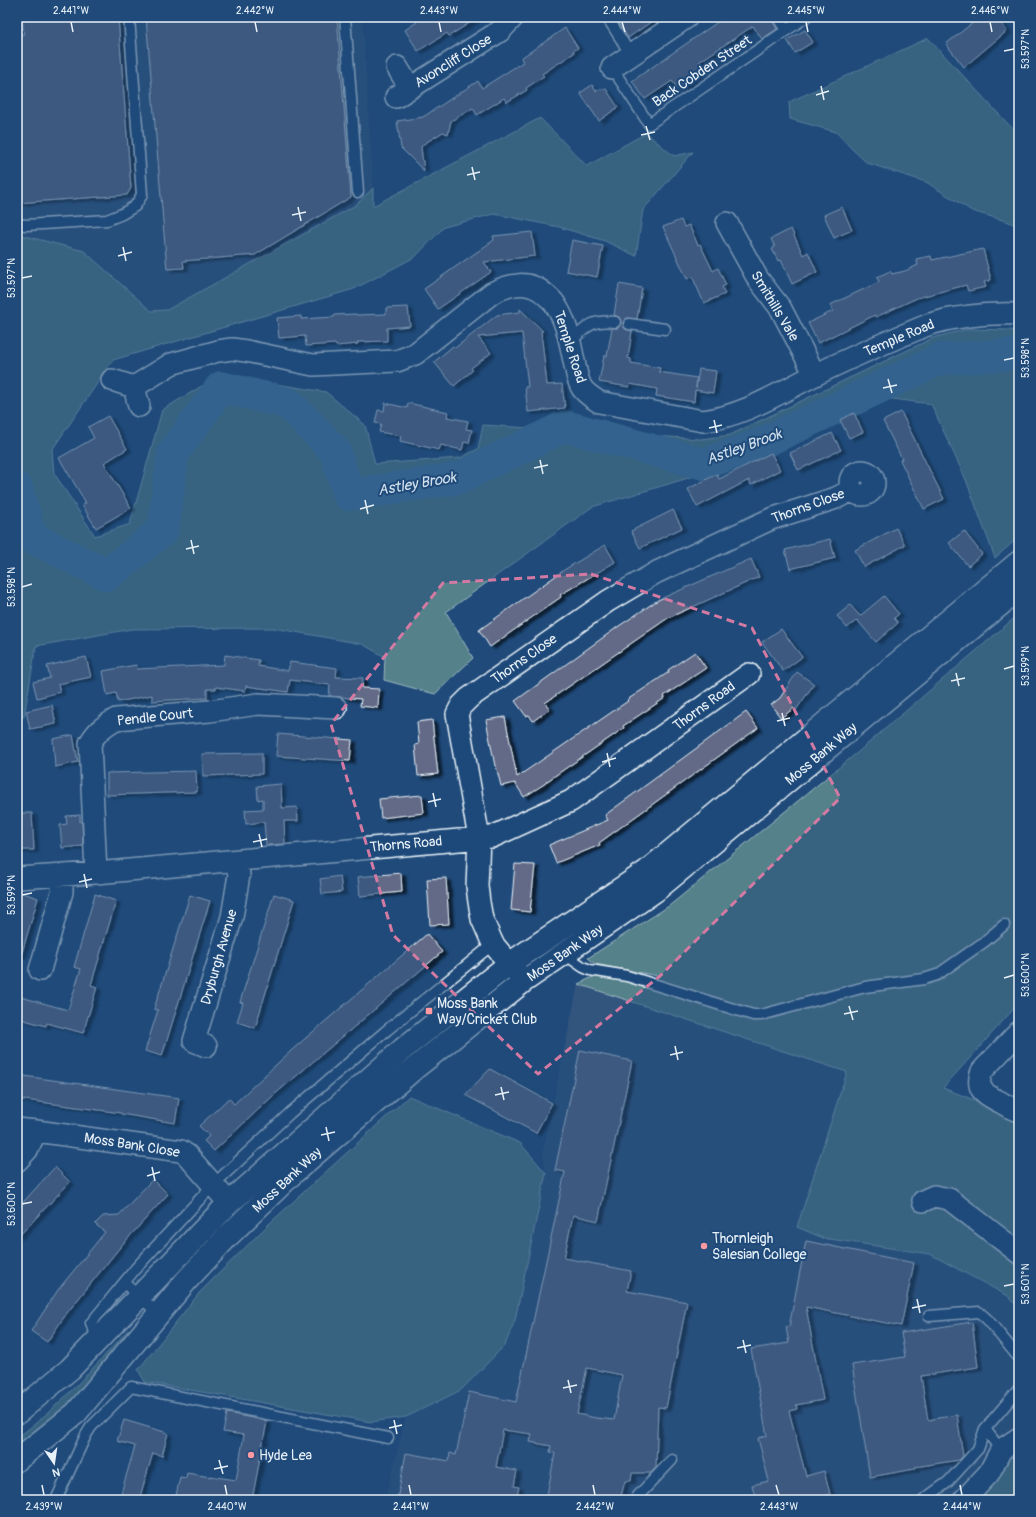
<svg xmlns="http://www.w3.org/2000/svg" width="1036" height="1517" font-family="Pangolin,sans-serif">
<defs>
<filter id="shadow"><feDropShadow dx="4.5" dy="2.5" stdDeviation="1" flood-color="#0009"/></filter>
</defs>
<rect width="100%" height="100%" fill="#1f4a7a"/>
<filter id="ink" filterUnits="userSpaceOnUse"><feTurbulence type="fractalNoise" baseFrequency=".025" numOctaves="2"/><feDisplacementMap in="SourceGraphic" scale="8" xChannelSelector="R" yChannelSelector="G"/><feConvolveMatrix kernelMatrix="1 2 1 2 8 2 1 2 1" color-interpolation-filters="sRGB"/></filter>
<g filter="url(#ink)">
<!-- built -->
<path fill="#33547e" d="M17 17H361L363 24 373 188 357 205 167 310 151 311 84 251 17 234Z
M578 984 848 1072 797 1227 823 1238 930 1254 1008 1296 1019 1308V1426L1004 1434 990 1446 985 1466 953 1500H385L406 1417 461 1390 546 1174 543 1152Z"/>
<!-- green -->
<path fill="#54818a" stroke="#9eb9c1" d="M928 38 1009 125 1019 132V227L1009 222 972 211 926 182 867 163 852 149 836 132 790 119 789 102Z
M540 118 587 166 646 133 674 156 693 152 643 210 636 256 605 241 559 227 494 214 444 227 415 257 354 289 113 360 52 450 54 473 95 536 130 524 162 410 220 375 326 392 365 425 375 464 460 458 478 449 483 425 701 439 730 435 935 337 969 329 1010 330 1019 332V537L995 558 966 480 931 404 877 397 770 447 685 479 592 507 446 612 473 658 435 694 384 680 385 657 362 644 273 628 132 629 36 646 24 717H17V234L84 251 151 311 167 310 356 205 373 188V206Z
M1019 614V1003L943 1088 1019 1117V1308L1008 1296 930 1254 823 1238 797 1227 847 1072 578 984 597 975 650 987 658 976 595 964 588 958 669 906 858 752Z
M409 1096 520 1143 546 1173 515 1320 505 1345 461 1390 406 1417 371 1422 145 1382 138 1370 200 1292 271 1222Z
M129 1329 132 1332 85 1388 38 1433 17 1451V1438C59 1407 94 1367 129 1329Z
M1019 1438V1500H964Z"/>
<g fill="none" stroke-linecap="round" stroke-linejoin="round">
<!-- river -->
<path stroke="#487ea5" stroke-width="32" d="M17 488 31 537 107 575 163 530 173 453 221 387 288 403 335 451 349 495 459 478 565 426 704 464 762 443 940 359 1019 354"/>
</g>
<!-- building -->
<path fill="#636b87" stroke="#e8f1f8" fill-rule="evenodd" filter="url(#shadow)" d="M22 17H118L131 188 127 195 17 203V35L24 34Z
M146 17H337L351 197 255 255 183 261 184 268 167 269Z
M413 17H479L449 36 447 33 418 51 405 30 417 22Z
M615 17H658L628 38Z
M725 17H771L777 29 762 39 753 26 699 62 704 70 678 89 672 81 645 99 632 81Z
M980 17H997L1007 31 964 67 946 44Z
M565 28 578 48 573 51 574 53 542 74 544 76 526 88 527 90 507 102 504 98 477 115 473 108 451 121 448 134 443 132 422 145 421 148 424 171 401 148 397 121 423 117 478 81 482 88 523 62 521 58Z
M805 30 813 42 795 53 787 40Z
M592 85 596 91 600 89H606L618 107 599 121 580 93Z
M842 207 852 230 834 238 824 215Z
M681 220 684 227 689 225 698 245 700 244 713 271 718 268 726 285 722 287 725 294 704 303 692 276 687 279 663 227Z
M791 229 803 255 808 252 817 272 792 284 781 260 778 261 772 249 775 247 771 239Z
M532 232 535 256 484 262 491 272 438 309 424 289 494 240 493 236Z
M572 240 603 246 597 277 566 271Z
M983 249 991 280 984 282 986 287 968 291 966 285 917 298 876 317 875 315 818 343 808 323 833 311 830 305 879 282 877 277 890 271 892 274 905 271 918 265 916 259 931 256 932 260Z
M619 284 642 288 637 319 627 318 623 323 625 329 632 331 628 358 631 359V363L660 368 659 372 697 378 696 388 699 369 716 371 713 393 695 390 694 402 656 396 657 389 630 384 629 387 599 382 604 356H607L612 328H618L621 323 619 317 614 315Z
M408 307 410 326 387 328V341L357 342 358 344 336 346 335 344 306 346 305 336 279 338 277 318 301 316V319L334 317V315L356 314V315L386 314V308Z
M520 309 543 331H541L547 385 562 384 565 408 528 412 525 387H528L522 333 478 337 491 353 471 368 473 370 454 386 434 362 453 346 455 348 497 315 520 312Z
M385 403 407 408 408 403 448 412 447 417 468 421 466 429 472 430 469 443 464 442 462 450 441 445 439 450 400 441 401 436 379 432 381 424 375 423 378 410 384 411Z
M901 412 944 499 924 509 900 460 902 459 883 421Z
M854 413 863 432 849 438 840 420Z
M108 416 127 449 104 463 131 508 96 528 82 505 86 503 59 458 94 438 88 427Z
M832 433 841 450 798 470 790 453Z
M771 453 780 470 751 485 749 480 697 507 688 489 717 474 719 479Z
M673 510 682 528 640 548 631 531Z
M896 528 905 545 864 567 855 550Z
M964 531 982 554 968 566 949 543Z
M830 539 835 558 790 569 785 550Z
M605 545 615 562 560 595 561 597 490 647 479 630 564 570Z
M751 559 759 577 668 618 545 703 550 709 533 721 529 715 526 716 515 701 619 626 658 600Z
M884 596 899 614 894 618 898 623 876 642 857 620 847 628 837 616 850 605 860 616Z
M781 629 802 657 783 671 762 642Z
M695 652 706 668 664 696 665 698 623 726 624 728 546 782V783L524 797 515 783 501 786 496 766H495L486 720 505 717 517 777 628 701 627 700 669 672 668 670Z
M225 655 259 660 258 666 288 671 290 662 337 668 336 677 363 678 362 688 379 689 378 708 360 706 361 699 329 696 330 685 290 680 288 692 246 686 245 691 216 687V689H207V698L152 701V695L118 702 116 693 107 695 103 671 136 665 137 669 224 665Z
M86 657 91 677 58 684 60 692 37 698 33 682 50 678 47 666Z
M797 672 814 684 796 710 794 708 781 718 771 705 780 698Z
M52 705 56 724 30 729 26 711Z
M746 712 758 728 599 843 600 845 556 863 549 845 608 820 605 815Z
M432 720 438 774 418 776 415 745 419 744 417 722Z
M278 734 352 740 350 761 276 756Z
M73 735 78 762 55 767 53 739Z
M262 753V774L203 776 202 754Z
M196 771 197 792 107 795V773Z
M281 784 282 808 297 807 298 821H284L285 844 266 845 264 822 246 824 245 810 263 809V799L258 800 257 786Z
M422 795 424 813 381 818 379 799Z
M17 813H32L34 850H17Z
M80 815V822H82L83 846 62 848 60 825 67 824 66 816Z
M515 864 535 865 530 912 511 910Z
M401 873 402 892 360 896 358 877Z
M340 876 342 892 322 894 320 879Z
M446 878 449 924 430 925 427 879Z
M17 891 38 898 21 956 17 955Z
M95 894 116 901 91 985 97 987 83 1033 47 1023 46 1026 17 1018V996L68 1010 81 969 74 967Z
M274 894 294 900 255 1028 237 1022 243 1003 240 1002Z
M190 895 210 901 162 1056 145 1051 158 1010 154 1009Z
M427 934 442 952 274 1095 214 1151 204 1141 209 1136 199 1126 229 1098 234 1104 293 1049Z
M580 1050 632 1061 598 1221 573 1215 564 1258 631 1271 627 1291 687 1302 666 1408 658 1407 656 1467 651 1473H632L631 1481H625L620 1500H558V1497L547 1495 555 1453 550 1452 551 1446 530 1442 532 1434 503 1430 496 1467 517 1471 514 1486 519 1487 516 1500H397L406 1453 449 1461 450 1453 456 1455 469 1392 516 1402 565 1172 555 1170ZM587 1368 622 1375 614 1420 596 1418 577 1414Z
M490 1069 552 1103 536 1133 465 1095Z
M17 1075 179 1098 175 1123 121 1114V1113L17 1099Z
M55 1167 70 1182 17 1238V1209Z
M153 1179 168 1194 121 1246 67 1313 47 1342 31 1331 58 1290 105 1232 95 1224 103 1216 119 1215Z
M806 1241 914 1263 901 1326 806 1307 823 1400 796 1405 797 1409 789 1411 806 1476 824 1471 830 1494 816 1498V1500H756L752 1485 769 1481 758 1438 767 1436 751 1349 789 1343 786 1327H789Z
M972 1322 978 1367 921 1376 928 1420 957 1415 963 1456 959 1460 915 1467V1469L870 1477 852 1365 905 1357 901 1333Z
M227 1413 267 1421 252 1500H175L180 1477 186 1478 187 1473 210 1477V1476L236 1480 244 1435 223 1432Z
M124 1420 168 1433 162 1456 153 1453 139 1500H119L135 1446 117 1441Z"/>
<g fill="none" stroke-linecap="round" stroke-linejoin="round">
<!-- lane casing -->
<g stroke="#e8f1f8" stroke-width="13">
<path id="lane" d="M345 17 358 192
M607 17 631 55
M777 17 786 30
M612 68 649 124 806 17
M17 224 26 225 107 220 122 214 135 206 142 195 129 17
M629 324 665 329
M570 342C587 327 591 319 615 322
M563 953 583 967 590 970 627 976 753 1015H761L865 987 924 979 937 975 984 942 1004 925
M124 1283 159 1314
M929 1316 979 1312 988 1320 1019 1358
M98 1339 91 1323 136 1268 213 1185 290 1113 387 1030 493 944
M1001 1450 985 1429 1019 1389
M56 1500 86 1435 91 1427 131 1387 388 1438
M637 1500 638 1496 672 1460
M923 1500 948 1482 978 1449 985 1429"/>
</g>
<!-- street casing -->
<g stroke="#e8f1f8" stroke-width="24">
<path id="street" d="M397 67 410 88
M612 68 687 17
M396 97 500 31 513 17
M727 223 758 279 781 309 815 375
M112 380 134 387 139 406
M134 387 171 364 218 351 232 349 246 351 313 365 397 361 415 354 492 293C510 284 529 279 546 295 549 298 554 301 556 306 567 322 570 343 574 361 576 370 577 380 582 388 586 394 593 398 599 402L703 421C743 416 777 394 813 376 851 357 891 340 930 324 960 315 988 313 1019 314
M850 483a12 12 0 1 1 24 0a12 12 0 1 1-24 0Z
M96 873 90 743C97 731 104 726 116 719L210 711 258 704 336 708
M17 878 96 873 492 837 571 801 749 674
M40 970 62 892V876
M524 981 493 944 482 919 479 902 477 886 479 838 457 714 461 706 469 698 608 601 657 572 771 519 836 498 852 490
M1019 1032 982 1071C974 1091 987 1095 1002 1103 1007 1106 1013 1110 1019 1111
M206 1046 194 1041 232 917 239 875 238 870 233 861
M17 1129 36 1131 181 1151 187 1155 229 1203
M17 1161 27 1150 36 1131
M923 1201 934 1196 949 1199 1019 1253
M964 1500 989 1473 1001 1450 1019 1438"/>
</g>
<!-- highway casing -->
<g stroke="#e8f1f8" stroke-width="25">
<path id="highway" d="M17 1413 70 1369 229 1203 403 1049 509 964 647 871 1019 562
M17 1460 76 1413 186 1281 227 1237 293 1173 415 1068 524 981 655 891 1019 589"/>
</g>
<!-- lane -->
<use href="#lane" stroke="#1f4a7a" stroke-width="10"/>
<!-- street -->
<use href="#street" stroke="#1f4a7a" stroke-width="21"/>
<!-- highway -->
<use href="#highway" stroke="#1f4a7a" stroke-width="22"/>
</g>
</g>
<!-- marked area -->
<path d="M0 0H1036V1517H0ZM591 574 752 628 840 798 660 976 538 1074 393 935 331 724 443 583Z" fill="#1f4a7a" fill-opacity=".55" fill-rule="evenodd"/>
<path fill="none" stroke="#d37aa2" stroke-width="3" stroke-dasharray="8 5" stroke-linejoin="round" d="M591 574 752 628 840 798 660 976 538 1074 393 935 331 724 443 583Z"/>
<!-- ticks -->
<path fill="none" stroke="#e8f1f8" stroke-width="1.5" d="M71 22 73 32M255 22 257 32M439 22 441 32M622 22 625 32M806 22 808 32M990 22 992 32M1004 51 1014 49M821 86 824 100M816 95 829 91M646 126 650 140M641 135 655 132M472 167 475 180M467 175 480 172M298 207 301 221M292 215 306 212M123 247 126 261M118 256 132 252M22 278 32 276M1004 360 1014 358M888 379 892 393M883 388 897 385M714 420 717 433M709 428 722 425M540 460 543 474M534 468 548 465M365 500 368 514M360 509 374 505M191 540 194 554M186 549 199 546M22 587 32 584M1004 669 1014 666M956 673 959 686M951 681 965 678M782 713 785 726M777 721 790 718M607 753 610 767M602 762 616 758M433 793 436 807M428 802 441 799M259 834 262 847M253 842 267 839M84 874 87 888M79 882 92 879M22 895 32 893M1004 978 1014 975M849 1006 853 1020M844 1014 858 1011M675 1046 678 1060M670 1055 683 1052M501 1087 504 1100M495 1095 509 1092M326 1127 329 1141M321 1135 335 1132M152 1167 155 1181M147 1176 160 1172M22 1204 32 1202M1004 1286 1014 1284M917 1299 920 1313M912 1308 926 1305M743 1340 746 1353M737 1348 751 1345M568 1380 571 1393M563 1388 577 1385M394 1420 397 1434M389 1428 402 1425M219 1460 223 1474M214 1469 228 1466M42 1485 44 1495M225 1485 227 1495M409 1485 411 1495M593 1485 595 1495M776 1485 779 1495M960 1485 962 1495"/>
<!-- markers -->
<g fill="#ff9aa2" stroke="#1f4a7a" stroke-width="1.5">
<rect x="425" y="1007" width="8" height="8" rx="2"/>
<circle cx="704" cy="1246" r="4"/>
<circle cx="251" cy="1455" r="4"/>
</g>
<g text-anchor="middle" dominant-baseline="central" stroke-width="4" stroke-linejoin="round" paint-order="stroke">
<!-- street labels -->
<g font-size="14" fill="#e8f1f8" stroke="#1f4a7a">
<text transform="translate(453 61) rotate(-32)">Avoncliff Close</text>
<text transform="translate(702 71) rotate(-34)">Back Cobden Street</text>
<text transform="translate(775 306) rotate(59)">Smithills Vale</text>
<text transform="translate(899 338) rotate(-23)">Temple Road</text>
<text transform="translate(570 347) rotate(72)">Temple Road</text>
<text transform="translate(808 506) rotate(-20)">Thorns Close</text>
<text transform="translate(524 659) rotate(-35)">Thorns Close</text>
<text transform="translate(704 706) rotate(-36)">Thorns Road</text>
<text transform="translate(155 717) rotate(-6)">Pendle Court</text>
<text transform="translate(821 754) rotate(-40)">Moss Bank Way</text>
<text transform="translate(406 844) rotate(-5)">Thorns Road</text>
<text transform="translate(565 953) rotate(-35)">Moss Bank Way</text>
<text transform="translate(219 957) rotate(-74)">Dryburgh Avenue</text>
<text transform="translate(132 1145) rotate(9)">Moss Bank Close</text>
<text transform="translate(287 1180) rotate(-43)">Moss Bank Way</text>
</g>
<!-- poi labels -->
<g font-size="14" fill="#e8f1f8" stroke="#1f4a7a" text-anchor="start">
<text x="437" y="1003">Moss Bank<tspan x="437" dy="16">Way/Cricket Club</tspan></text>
<text x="712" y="1238">Thornleigh<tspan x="712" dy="16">Salesian College</tspan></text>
<text x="259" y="1455">Hyde Lea</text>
</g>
<!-- water labels -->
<g font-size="15" font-style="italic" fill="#d0e0ec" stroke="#1f4a7a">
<text transform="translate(744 447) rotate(-20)">Astley Brook</text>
<text transform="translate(417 484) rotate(-10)">Astley Brook</text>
</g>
</g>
<!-- margin -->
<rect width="1036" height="1517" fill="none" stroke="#1f4a7a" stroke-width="44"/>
<!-- north arrow -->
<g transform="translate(54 1463) rotate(167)" stroke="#1f4a7a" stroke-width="3" paint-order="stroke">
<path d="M0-3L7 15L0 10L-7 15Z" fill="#e8f1f8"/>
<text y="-6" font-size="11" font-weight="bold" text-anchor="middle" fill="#e8f1f8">N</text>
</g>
<rect x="22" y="22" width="992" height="1473" fill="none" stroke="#e8f1f8" stroke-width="1.5"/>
<g font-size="10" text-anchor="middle" fill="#e8f1f8">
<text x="71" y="14">2.441°W</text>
<text x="255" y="14">2.442°W</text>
<text x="439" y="14">2.443°W</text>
<text x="622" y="14">2.444°W</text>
<text x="806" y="14">2.445°W</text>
<text x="990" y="14">2.446°W</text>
<text transform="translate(1025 49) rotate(-90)" y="4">53.597°N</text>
<text transform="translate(11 278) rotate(-90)" y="4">53.597°N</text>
<text transform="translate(1025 358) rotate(-90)" y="4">53.598°N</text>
<text transform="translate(11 587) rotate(-90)" y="4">53.598°N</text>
<text transform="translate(1025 666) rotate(-90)" y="4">53.599°N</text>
<text transform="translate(11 895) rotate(-90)" y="4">53.599°N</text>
<text transform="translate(1025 975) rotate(-90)" y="4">53.600°N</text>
<text transform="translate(11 1204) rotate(-90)" y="4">53.600°N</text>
<text transform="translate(1025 1284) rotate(-90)" y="4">53.601°N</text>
<text x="44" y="1510">2.439°W</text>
<text x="227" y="1510">2.440°W</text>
<text x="411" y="1510">2.441°W</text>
<text x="595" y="1510">2.442°W</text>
<text x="779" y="1510">2.443°W</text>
<text x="962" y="1510">2.444°W</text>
</g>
</svg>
